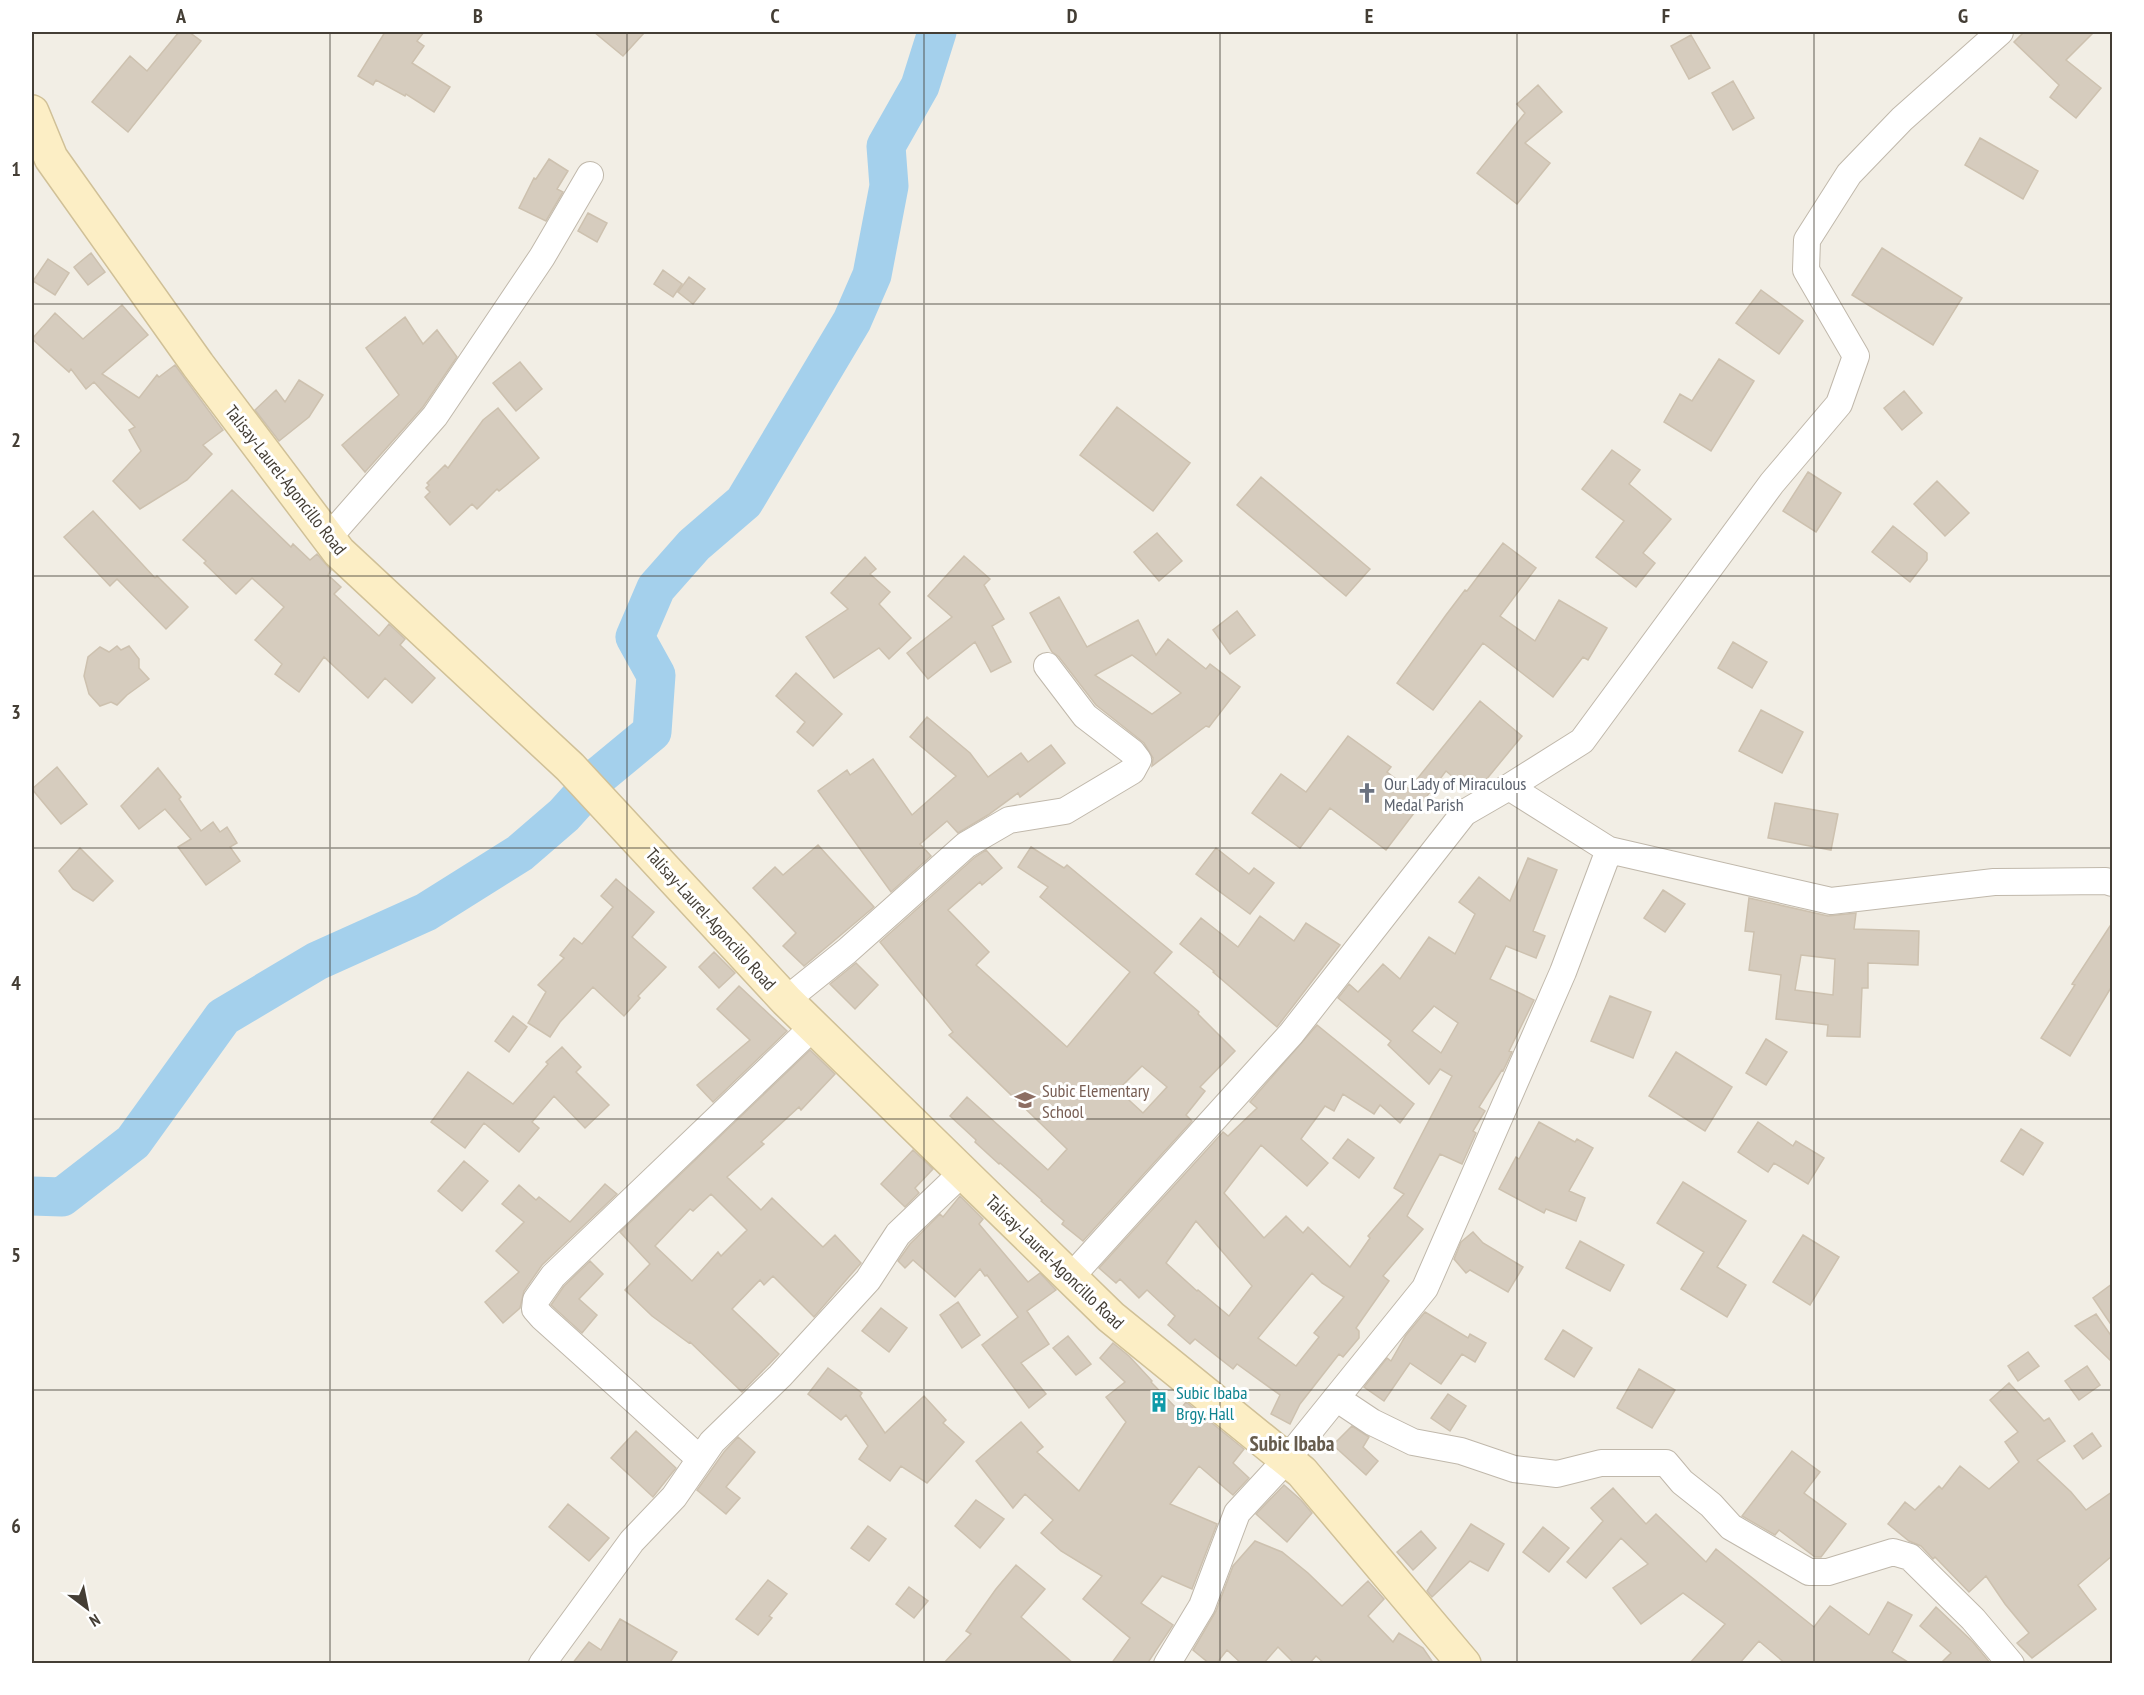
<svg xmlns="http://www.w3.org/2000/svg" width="2144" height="1695" font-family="'PT Sans Narrow',sans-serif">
<rect width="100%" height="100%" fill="#f2eee5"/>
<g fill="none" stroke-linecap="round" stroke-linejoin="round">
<!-- river -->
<path stroke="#a4d0ec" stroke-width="39" d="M32 1196 62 1197 133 1142 223 1017 317 961 426 912 520 853 564 815 600 775 652 732 656 675 635 637 656 588 694 545 744 502 852 321 872 275 889 186 886 146 920 86 937 32"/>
</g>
<!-- building -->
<path fill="#d6ccbe" stroke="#cdc1af" stroke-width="1.5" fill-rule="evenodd" d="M179 32H189L201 41 128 132 92 102 130 56 147 71Z
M385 32H424L417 41 424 46 412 63 450 87 434 112 406 94 405 96 376 80 373 85 358 76Z
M594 32H645L623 56Z
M2024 32H2094L2066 60 2101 88 2076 118 2050 97 2059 85 2014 42Z
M1691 35 1710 68 1689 79 1671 46Z
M1733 81 1754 118 1733 130 1712 93Z
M1538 85 1562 112 1525 143 1550 163 1517 204 1477 173 1525 113 1517 104Z
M1980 138 2038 171 2023 199 1965 165Z
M549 159 568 171 557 189 563 192 546 221 519 208 534 178 536 179Z
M588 213 607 223 597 242 578 231Z
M1882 248 1962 298 1933 345 1852 295Z
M91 253 105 272 88 285 74 267Z
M48 259 69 273 55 295 33 281Z
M663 270 682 284 673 297 654 284Z
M689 277 705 289 693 304 678 292Z
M1761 290 1803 321 1779 354 1736 323Z
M122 305 148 335 102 374 139 398 157 375 159 377 175 365 223 430 203 445 212 454 187 480 140 509 113 481 141 451 129 430 135 427 94 382 86 389 71 369 69 372 32 339 55 313 83 339Z
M405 317 423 344 437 330 457 357 423 407 365 472 342 445 399 395 366 348Z
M1719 359 1754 381 1711 451 1664 422 1680 394 1692 401Z
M520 362 542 389 516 411 493 383Z
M299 380 323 395 309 417 279 441 255 410 276 390 285 402Z
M1904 391 1922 413 1902 430 1884 408Z
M1117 407 1190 463 1153 511 1080 455Z
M498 408 539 458 499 491 497 489 477 509 472 504 450 525 425 497 430 492 426 488 429 485 427 483 445 465 448 468 483 420Z
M1612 450 1640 470 1629 484 1671 519 1643 553 1655 563 1636 587 1596 557 1624 521 1582 489Z
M1808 472 1841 493 1816 532 1783 511Z
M1261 477 1370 569 1346 596 1237 505Z
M1937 481 1969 513 1945 536 1914 504Z
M232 490 291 547 293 544 310 560 317 554 331 570 328 575 341 587 334 594 379 636 389 624 405 639 400 645 435 678 412 703 385 678 368 698 324 657 299 692 275 674 282 664 255 640 284 607 252 578 236 594 204 563 206 561 183 540Z
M93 511 155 578 157 576 188 607 166 629 117 579 110 586 64 537Z
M1893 526 1927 553V560L1910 582 1872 552Z
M1157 533 1182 561 1159 581 1134 552Z
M1503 543 1536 568 1500 616 1535 641 1559 600 1607 628 1588 660 1583 657 1553 697 1483 643 1433 710 1397 683 1446 615 1465 590 1467 591Z
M964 556 990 579 984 585 1004 619 992 626 1011 662 991 672 975 642 928 679 907 653 952 617 928 596Z
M865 557 876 569 870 574 890 592 879 604 911 638 889 659 879 648 834 678 806 637 848 609 831 593Z
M1059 597 1087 647 1138 620 1156 655 1168 639 1206 669 1210 664 1240 687 1209 727 1206 726 1152 766 1153 758 1144 743 1096 705 1059 657 1052 652 1030 613ZM1132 655 1181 693 1152 714 1095 675Z
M1237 611 1255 635 1230 654 1213 630Z
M1733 642 1767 662 1752 688 1718 668Z
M117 646 121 650 129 646 139 659V668L149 679 127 695 117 705 111 702 100 706 89 694 84 676 88 657 100 647 109 652Z
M796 673 842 714 813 746 797 732 805 722 776 696Z
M1480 701 1522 736 1481 786 1471 792 1446 771 1386 850 1330 808 1300 848 1252 813 1281 774 1306 792 1348 736 1391 767 1387 772 1409 789Z
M1761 710 1803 732 1782 773 1739 751Z
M927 717 970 753 988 777 1021 753 1028 762 1051 745 1065 763 1020 797 1018 793 988 815 958 833 947 821 920 844 931 856 891 892 818 791 847 770 850 775 873 759 912 815 956 776 910 737Z
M57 767 87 804 61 824 32 789Z
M158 768 181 797 179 799 201 831 213 822 220 832 227 827 237 843 230 847 240 861 206 885 178 847 191 839 165 809 139 829 121 806Z
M1775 803 1838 814 1831 850 1768 838Z
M818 845 874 907 804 966 783 946 796 933 753 888 775 867 783 875Z
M1031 847 1064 868 1067 865 1172 952 1154 973 1199 1012 1198 1014 1235 1051 1200 1087 1205 1091 1186 1115 1192 1121 1083 1241 1062 1224 1064 1221 1041 1201 1042 1200 1000 1163 999 1164 975 1142 976 1140 950 1116 967 1097 1048 1170 1067 1149 949 1035 953 1032 880 942 975 857 986 850 1002 868 982 885 980 882 948 910 989 952 976 965 1067 1047 1130 972 1040 897 1048 887 1018 867ZM1142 1066 1167 1087 1143 1113 1118 1090Z
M80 848 113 881 93 901 73 889 59 871Z
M1216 848 1249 874 1254 868 1274 883 1250 914 1196 874Z
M1528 858 1557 870 1533 931 1545 936 1536 958 1506 946 1490 979 1534 1000 1509 1051 1512 1052 1503 1071 1502 1070 1479 1107 1485 1111 1473 1131 1476 1133 1462 1164 1440 1154 1407 1216 1423 1229 1383 1276 1389 1281 1356 1328 1359 1331V1338L1343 1357 1339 1354 1300 1404 1290 1424 1271 1414 1280 1395 1237 1364 1233 1369 1195 1339 1190 1344 1168 1325 1175 1316 1147 1290 1139 1298 1120 1279 1116 1283 1099 1268 1223 1132 1228 1136 1257 1108 1250 1102 1317 1025 1414 1104 1400 1123 1380 1105 1374 1114 1343 1094 1334 1111 1325 1106 1301 1139 1328 1163 1307 1186 1261 1145 1224 1193 1264 1238 1286 1216 1303 1233 1308 1227 1350 1267 1370 1238 1368 1236 1404 1194 1394 1188 1452 1076 1440 1069 1429 1084 1388 1045 1391 1041 1338 998 1349 984 1358 992 1383 964 1400 979 1429 937 1455 954 1475 914 1459 902 1479 877 1510 901ZM1434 1006 1458 1023 1441 1053 1412 1031ZM1196 1221 1252 1286 1229 1316 1198 1290 1197 1291 1166 1263ZM1312 1273 1322 1283 1344 1297 1314 1333 1319 1337 1296 1366 1258 1338Z
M616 879 654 912 632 937 666 967 638 996 640 998 624 1016 593 987 560 1022 550 1037 528 1023 546 992 538 985 564 958 560 955 574 938 582 944 613 907 601 896Z
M1663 890 1685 904 1665 932 1644 918Z
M1749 898 1828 916 1856 913 1854 929 1919 931 1918 965 1868 963V988H1862L1860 1037 1827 1036 1828 1025 1776 1019 1781 975 1749 970 1754 932 1745 931ZM1801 955 1835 959 1833 995 1795 990Z
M1260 916 1294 941 1306 923 1340 945 1277 1027 1213 972 1214 971 1180 944 1201 918 1238 947Z
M2112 923V986L2070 1056 2041 1038 2075 985 2072 984Z
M714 952 735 973 719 988 699 967Z
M856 963 878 985 855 1009 830 984Z
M739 986 787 1031 713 1102 697 1085 750 1040 717 1009Z
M1610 996 1651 1012 1633 1058 1591 1041Z
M513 1016 527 1027 509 1052 495 1041Z
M1766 1039 1787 1052 1766 1085 1746 1073Z
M562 1047 581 1067 576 1072 609 1105 585 1128 554 1096 532 1122 539 1128 519 1152 484 1123 465 1148 431 1122 468 1072 513 1104 548 1064 546 1062Z
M810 1050 835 1074 801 1110 799 1107 761 1142 764 1144 727 1177 761 1210 772 1198 823 1247 835 1235 861 1263 814 1317 773 1276 764 1285 760 1280 732 1309 779 1354 742 1392 690 1342 689 1343 652 1316 625 1290 650 1264 620 1232ZM711 1194 747 1230 721 1256 718 1252 692 1281 655 1246 690 1209 693 1211Z
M1676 1052 1732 1087 1705 1131 1649 1096Z
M1539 1122 1575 1142 1577 1139 1593 1148 1569 1191 1585 1198 1576 1221 1546 1209 1544 1213 1499 1189 1516 1157 1519 1159Z
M1758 1122 1793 1146 1796 1141 1824 1158 1808 1184 1774 1163 1768 1172 1738 1152Z
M2021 1129 2043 1143 2023 1175 2001 1161Z
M1348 1139 1374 1158 1359 1178 1333 1158Z
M913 1150 933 1169 915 1188 919 1193 905 1207 881 1184Z
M464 1161 488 1181 462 1211 438 1191Z
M1683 1182 1746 1221 1717 1267 1746 1285 1727 1317 1681 1289 1704 1252 1657 1223Z
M605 1184 617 1194 542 1265 524 1291 520 1308 503 1323 485 1302 519 1272 496 1251 524 1222 502 1204 519 1185 536 1200 539 1197 570 1222Z
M960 1196 983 1219 979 1224 1028 1282 1040 1273 1056 1290 1027 1311 1049 1344 1021 1363 1046 1394 1029 1408 982 1345 1018 1317 987 1275 985 1276 980 1269 955 1297 913 1260 905 1268 898 1261 910 1244 940 1214 943 1217Z
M1473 1232 1483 1243 1523 1267 1508 1292 1470 1270 1466 1273 1454 1259 1461 1242Z
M1803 1235 1839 1257 1810 1305 1773 1282Z
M1580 1241 1624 1265 1610 1291 1566 1268Z
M590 1261 603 1274 579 1299 597 1315 582 1333 551 1305 564 1286Z
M2112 1284V1326L2093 1298Z
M958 1302 980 1335 962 1348 940 1315Z
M881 1308 907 1328 889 1352 862 1331Z
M1425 1312 1468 1338 1470 1334 1486 1343 1475 1362 1462 1354 1441 1384 1410 1363 1384 1401 1364 1387 1387 1358 1391 1361 1406 1335Z
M2096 1314 2112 1337V1362L2075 1326Z
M1563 1330 1592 1348 1574 1377 1545 1359Z
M1068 1336 1091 1364 1076 1375 1053 1348Z
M1113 1343 1129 1356 1152 1381 1151 1382 1179 1411 1186 1402 1244 1449 1233 1463 1249 1478 1233 1495 1199 1466 1170 1504 1217 1524 1192 1589 1162 1576 1141 1603 1173 1625 1147 1664H1111L1130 1638 1083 1599 1102 1576 1061 1551 1041 1533 1053 1520 1025 1494 1013 1508 976 1461 1021 1422 1043 1447 1037 1452 1079 1491 1126 1422 1106 1397 1125 1382 1100 1358Z
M2028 1352 2039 1366 2018 1381 2008 1366Z
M2087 1366 2100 1385 2079 1400 2065 1381Z
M828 1368 862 1393 860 1396 885 1433 924 1396 946 1420 943 1423 964 1442 927 1483 901 1466 890 1481 859 1459 868 1446 846 1415 841 1420 808 1394Z
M1639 1369 1675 1390 1652 1428 1617 1408Z
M2009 1383 2044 1421 2049 1418 2065 1441 2037 1460 2071 1492 2086 1510 2112 1492V1556L2078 1585 2096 1609 2032 1658 2017 1643 2029 1633 2005 1604 1986 1576 1969 1592 1935 1557 1933 1559 1921 1546 1909 1541 1888 1524 1905 1502 1915 1510 1939 1486 1942 1489 1960 1466 1989 1489 2019 1462 2005 1442 2018 1432 1990 1400Z
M1448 1394 1466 1406 1450 1431 1431 1418Z
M1352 1426 1369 1437 1363 1447 1378 1461 1366 1475 1333 1445Z
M636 1431 676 1468 653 1497 611 1458Z
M2092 1433 2101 1446 2083 1459 2074 1446Z
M738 1437 755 1452 726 1487 740 1498 726 1514 697 1490 724 1452Z
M1792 1451 1820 1472 1804 1493 1846 1524 1821 1557H1815L1779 1530 1775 1535 1742 1516Z
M1284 1485 1301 1500 1312 1513 1287 1542 1256 1514Z
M1613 1488 1646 1524 1656 1514 1706 1562 1716 1549 1814 1627 1830 1606 1869 1635 1888 1602 1912 1615 1892 1652 1911 1664H1786L1759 1641 1739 1664H1689L1725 1624 1683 1593 1641 1624 1613 1588 1648 1564 1621 1538 1586 1578 1567 1562 1603 1521 1591 1508Z
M976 1500 1004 1519 980 1548 955 1526Z
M568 1504 609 1538 589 1561 549 1527Z
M1471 1524 1504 1544 1488 1571 1470 1561 1432 1597 1427 1591Z
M868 1526 886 1539 869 1561 851 1548Z
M1543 1527 1569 1548 1549 1572 1523 1552Z
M1421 1531 1436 1548 1413 1570 1397 1552Z
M1255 1541 1282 1552 1308 1573 1342 1606 1368 1581 1384 1599 1368 1616 1393 1642 1399 1633 1423 1648 1434 1664H1325L1316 1656 1309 1664H1295L1278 1647 1263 1664H1242L1227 1650 1216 1664H1210L1193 1650 1216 1611 1233 1566Z
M1016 1565 1045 1589 1021 1617 1074 1664H943L971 1634 966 1631 996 1589Z
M768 1580 787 1594 769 1616 772 1618 758 1635 736 1619Z
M909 1587 928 1601 914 1618 896 1604Z
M1936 1607 1973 1642 1991 1664H1940L1951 1653 1920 1626Z
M620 1619 677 1652 669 1664H572L589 1642 601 1650Z"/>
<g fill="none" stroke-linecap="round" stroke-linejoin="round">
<!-- street casing -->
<g stroke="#c0b8ab" stroke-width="28">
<path id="street" d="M328 538 435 416 542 257 590 175
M1609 850 1831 901 1994 882 2106 881 2112 883
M786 1000 847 951 966 845 1009 820 1065 811 1132 771 1138 760 1132 752 1085 716 1047 666
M1070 1278 1291 1034 1464 813 1509 787
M1336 1398 1372 1422 1413 1442 1461 1451 1514 1469 1557 1474 1601 1463H1666L1682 1482 1711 1505 1731 1527 1809 1572H1828L1893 1552 1910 1557 1973 1619 2011 1664
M700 1459 542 1317 535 1309 536 1300 553 1276 813 1027
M542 1664 632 1541 674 1497 712 1442 780 1376 868 1280 898 1234 962 1173
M1167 1664 1202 1606 1237 1513 1287 1459 1425 1288 1563 972 1609 850 1509 787 1582 741 1772 483 1839 404 1856 356 1806 270 1807 240 1849 174 1902 119 2000 32"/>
</g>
<!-- secondary casing -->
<g stroke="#d0c097" stroke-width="36">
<path id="secondary" d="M32 112 51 158 198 365 339 552 570 767 786 1000 1111 1317 1302 1472 1464 1664"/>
</g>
<!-- street -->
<use href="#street" stroke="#fff" stroke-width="26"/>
<!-- secondary -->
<use href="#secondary" stroke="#fceec5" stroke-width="33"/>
</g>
<!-- grid -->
<path fill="none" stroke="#443e35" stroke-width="1.5" stroke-opacity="0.55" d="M330 32V1664M627 32V1664M924 32V1664M1220 32V1664M1517 32V1664M1814 32V1664M32 304H2112M32 576H2112M32 848H2112M32 1119H2112M32 1390H2112"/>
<!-- icons -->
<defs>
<g id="church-bare" transform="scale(1.62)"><path d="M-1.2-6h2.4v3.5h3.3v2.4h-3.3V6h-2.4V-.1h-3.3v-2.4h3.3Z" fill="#6b7280" stroke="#fff" stroke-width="2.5" paint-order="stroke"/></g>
<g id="school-bare" transform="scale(1.62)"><path d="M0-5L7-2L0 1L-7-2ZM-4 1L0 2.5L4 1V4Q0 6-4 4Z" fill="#8d6e63" stroke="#fff" stroke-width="2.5" paint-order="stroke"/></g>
<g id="building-bare" transform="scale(1.62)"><path d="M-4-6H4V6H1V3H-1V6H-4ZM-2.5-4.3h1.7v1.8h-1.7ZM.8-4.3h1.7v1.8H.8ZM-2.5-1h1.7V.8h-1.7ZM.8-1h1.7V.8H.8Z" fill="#0f9aa8" stroke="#fff" stroke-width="2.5" paint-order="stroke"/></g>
</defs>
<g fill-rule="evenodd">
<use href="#church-bare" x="1367" y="793"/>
<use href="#school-bare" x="1025" y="1100"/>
<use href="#building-bare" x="1159" y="1402"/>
</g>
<g text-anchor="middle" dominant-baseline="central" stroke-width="6" stroke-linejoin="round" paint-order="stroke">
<!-- street labels -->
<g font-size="18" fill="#443e35" stroke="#fff">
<text transform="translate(286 480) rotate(52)">Talisay-Laurel-Agoncillo Road</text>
<text transform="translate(711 919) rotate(48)">Talisay-Laurel-Agoncillo Road</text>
<text transform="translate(1055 1262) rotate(44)">Talisay-Laurel-Agoncillo Road</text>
</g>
<!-- worship labels -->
<g font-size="18" fill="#5b616d" stroke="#fff" text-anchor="start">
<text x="1384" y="783">Our Lady of Miraculous<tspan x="1384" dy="21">Medal Parish</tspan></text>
</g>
<!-- education labels -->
<g font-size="18" fill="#785e54" stroke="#fff" text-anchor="start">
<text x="1042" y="1090">Subic Elementary<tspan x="1042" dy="21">School</tspan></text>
</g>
<!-- culture labels -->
<g font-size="18" fill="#0d838f" stroke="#fff" text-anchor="start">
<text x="1176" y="1392">Subic Ibaba<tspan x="1176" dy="21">Brgy. Hall</tspan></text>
</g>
<!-- quarter labels -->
<g font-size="21" font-weight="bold" fill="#665c4d" stroke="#fff">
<text x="1292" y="1443">Subic Ibaba</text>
</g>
</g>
<!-- border -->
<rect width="2144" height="1695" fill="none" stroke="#ffffff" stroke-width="66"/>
<!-- north arrow -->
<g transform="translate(87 1608) rotate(148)" stroke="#ffffff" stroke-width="4.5" paint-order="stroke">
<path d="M0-4.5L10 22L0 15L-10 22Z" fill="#443e35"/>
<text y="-9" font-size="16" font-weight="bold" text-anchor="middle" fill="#443e35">N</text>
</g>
<rect x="33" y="33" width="2078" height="1629" fill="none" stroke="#443e35" stroke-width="2"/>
<g font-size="20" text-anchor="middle" font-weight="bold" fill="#443e35">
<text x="181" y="23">A</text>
<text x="478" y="23">B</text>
<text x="775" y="23">C</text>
<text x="1072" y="23">D</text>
<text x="1369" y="23">E</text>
<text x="1666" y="23">F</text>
<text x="1963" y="23">G</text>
<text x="16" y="176">1</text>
<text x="16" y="447">2</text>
<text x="16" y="719">3</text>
<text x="16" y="990">4</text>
<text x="16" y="1262">5</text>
<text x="16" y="1533">6</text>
</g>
</svg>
